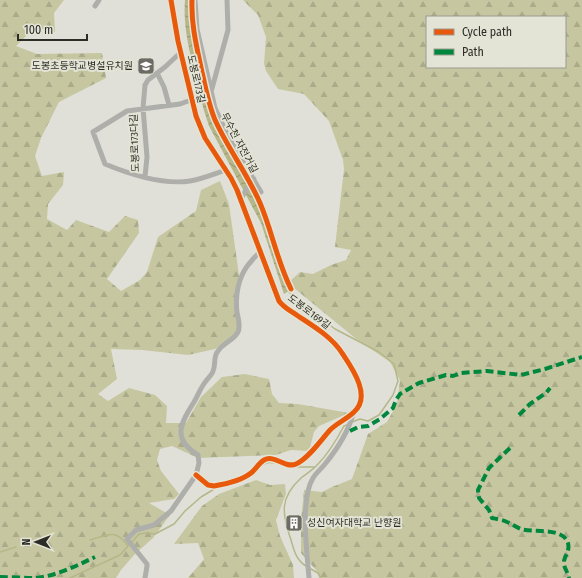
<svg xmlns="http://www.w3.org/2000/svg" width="582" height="578" font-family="'Fira Sans Condensed','Noto Sans KR',sans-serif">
<defs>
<pattern id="forest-firs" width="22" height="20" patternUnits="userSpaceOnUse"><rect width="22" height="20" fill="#c6c7a0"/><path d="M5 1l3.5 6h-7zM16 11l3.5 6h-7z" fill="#aaab8a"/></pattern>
<pattern id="water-waves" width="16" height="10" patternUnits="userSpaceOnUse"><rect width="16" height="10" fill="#b5b788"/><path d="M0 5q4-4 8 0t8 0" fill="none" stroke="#94956f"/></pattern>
</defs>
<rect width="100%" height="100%" fill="#e0e0d8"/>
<!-- forest -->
<path fill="url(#forest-firs)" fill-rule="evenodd" d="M0 0H64L54 13 55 32 35 27 16 46 37 54 102 53 106 78 59 102 41 138 35 156 42 176 64 172 63 185 48 204 47 219 67 230 76 220 109 232 125 216 138 220 139 233 107 279 121 291 140 280 147 272 158 237 196 211 201 190 220 181 229 204 239 275 238 301 240 326 232 339 215 349 188 355 142 350 111 349 117 379 98 394 108 401 129 388 155 395 167 406 166 423H186L201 397 222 377 245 374 269 379 272 394 279 403 298 404 349 413 319 426 314 432 309 451 291 450 276 455 198 458 172 446 160 449 157 460 161 471 179 494 174 499 149 503 170 515 153 538 135 554 121 570 116 578H0Z
M243 0H582V578H319L317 571 301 553V521L304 490 322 492 332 487 352 479 368 434 387 422 397 404 400 380 390 362 355 338 288 283 300 272 313 274 331 265 346 260 351 250 335 247 344 169 343 160 329 121 304 94 278 89 266 71 264 64 266 37 258 15ZM427 17H565V67H427Z
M256 480 270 485 285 484 286 494 276 520 280 536 293 565 294 578H188L204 559 198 543 174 544 202 506 219 494Z"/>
<!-- water -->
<path fill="url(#water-waves)" d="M185 0H191V30L213 119 249 185 266 223 286 283 290 290 284 294 261 223 209 126C203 109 199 92 195 74 189 50 183 25 185 0Z"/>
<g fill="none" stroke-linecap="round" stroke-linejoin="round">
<!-- stream -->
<path stroke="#b5b788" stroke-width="1.5" d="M288 291 297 300 335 329 379 352 394 364 398 381 393 395 379 415 368 421 360 419 352 422
M292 467H314
M258 468C269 459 274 463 286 466
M90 540C108 535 115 528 128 546
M132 542 139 534 146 533 155 534 174 524 185 511 201 497 216 488
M0 552 16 547
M306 566C296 560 294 550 291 540 282 514 279 498 301 478 307 473 313 470 318 464 329 453 337 439 344 426L347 425
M309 568 318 573 321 578
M70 578 120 555 129 545"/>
<!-- minor -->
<path stroke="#aeafab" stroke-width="5" d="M171 0 178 41 196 116 205 138 231 178 237 190 279 301C284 308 291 311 298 316 313 326 332 337 342 353 352 368 372 396 354 412 347 419 337 423 330 430 321 440 308 459 296 464 285 469 275 454 264 460 259 463 256 469 251 473 242 480 226 484 214 486L208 485 196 475
M195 0 197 29 215 108 228 136 261 192
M95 6 99 0
M157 73 164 87 169 105
M211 92 228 30 227 0
M210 93 180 104 127 111 93 132 105 164C129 174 163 185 190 181 202 179 214 174 226 170
M145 177 147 157 143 108 145 85 148 80 165 67 181 52
M241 199 251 181 254 179
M145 578 147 566V564L127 539 136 530 154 525 171 511 196 475 199 463 198 455C172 439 180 424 194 402 198 395 201 387 206 381 208 378 212 375 213 371 216 365 213 356 218 351 223 343 233 341 238 332 241 325 238 319 237 312 235 296 238 278 248 265 252 261 255 255 261 252
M309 578C307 553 300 499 313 478 316 473 321 469 325 464 338 448 348 433 353 414"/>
<!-- quiet -->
<path stroke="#00873e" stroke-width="4" stroke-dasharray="8 4" stroke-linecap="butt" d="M519 415 530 404 546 393 550 388
M350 431 358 427 368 426 380 419 393 408 396 400 400 394 419 383 446 375 453 376 461 373 487 371 521 375 545 369 582 357
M510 448 489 468 478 490 479 498 489 510 492 518C497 519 503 520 507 522 512 524 516 527 521 529 534 533 563 527 568 543 570 551 565 555 564 561 563 567 568 572 569 578
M0 577C11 577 24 578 35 578 56 576 76 566 95 557"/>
<!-- cycleway casing -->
<g stroke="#e3e4d5" stroke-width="8">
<path id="cycleway" d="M171 0 178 41 196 116 205 138 231 178 237 190 279 301C284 308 291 311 298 316 313 326 332 337 342 353 352 368 372 396 354 412 347 419 337 423 330 430 321 440 308 459 296 464 285 469 275 454 264 460 259 463 256 469 251 473 242 480 226 484 214 486L208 485 196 475
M192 0C191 25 197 48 202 72 206 89 209 107 216 122 229 150 248 175 260 203 272 231 277 261 291 289"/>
</g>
<!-- cycleway -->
<use href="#cycleway" stroke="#e8590c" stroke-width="5"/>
</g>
<!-- icons -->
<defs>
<g id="school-square" transform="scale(0.9)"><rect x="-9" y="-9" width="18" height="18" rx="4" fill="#6c6c65" stroke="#e3e4d5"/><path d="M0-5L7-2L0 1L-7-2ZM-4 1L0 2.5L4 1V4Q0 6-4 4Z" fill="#fff"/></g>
<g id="building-square" transform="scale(0.9)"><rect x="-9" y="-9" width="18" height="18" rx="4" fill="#6c6c65" stroke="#e3e4d5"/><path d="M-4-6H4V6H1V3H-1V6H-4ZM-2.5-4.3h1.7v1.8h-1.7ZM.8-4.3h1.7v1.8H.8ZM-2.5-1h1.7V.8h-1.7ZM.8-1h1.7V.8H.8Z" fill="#fff"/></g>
</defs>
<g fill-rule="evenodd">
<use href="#school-square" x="146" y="66"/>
<use href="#building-square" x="294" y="523"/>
</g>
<g text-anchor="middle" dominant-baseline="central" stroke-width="4" stroke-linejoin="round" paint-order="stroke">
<!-- poi labels -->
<g font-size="10" fill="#2d2d27" stroke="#e3e4d5" text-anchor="end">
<text x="133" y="66">도봉초등학교병설유치원</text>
<text x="307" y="523" text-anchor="start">성신여자대학교 난향원</text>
</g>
<!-- street labels -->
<g font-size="10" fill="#2d2d27" stroke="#e3e4d5">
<text transform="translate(196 79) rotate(77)">도봉로173길</text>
<text transform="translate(135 143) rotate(-92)">도봉로173다길</text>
<text transform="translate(239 143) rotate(62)">무수천 자전거길</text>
<text transform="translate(309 312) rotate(37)">도봉로169길</text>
</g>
</g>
<!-- legend -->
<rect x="426" y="16" width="140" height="52" fill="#e3e4d5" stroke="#9a9b8f"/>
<rect x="434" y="29" width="20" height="6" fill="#e8590c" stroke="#9a9b8f"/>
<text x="462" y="36" font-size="12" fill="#2d2d27">Cycle path</text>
<rect x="434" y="49" width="20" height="6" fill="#00873e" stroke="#9a9b8f"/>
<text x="462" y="56" font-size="12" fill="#2d2d27">Path</text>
<!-- north arrow -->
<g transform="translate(36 542) rotate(270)" stroke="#e3e4d5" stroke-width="3" paint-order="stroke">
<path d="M0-3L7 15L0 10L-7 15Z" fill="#2d2d27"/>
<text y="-6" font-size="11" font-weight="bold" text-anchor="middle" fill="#2d2d27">N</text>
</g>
<!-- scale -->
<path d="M18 34v6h69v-6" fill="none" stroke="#2d2d27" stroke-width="2"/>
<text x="24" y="34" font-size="12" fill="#2d2d27" stroke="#e3e4d5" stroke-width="3" paint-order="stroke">100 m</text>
</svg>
